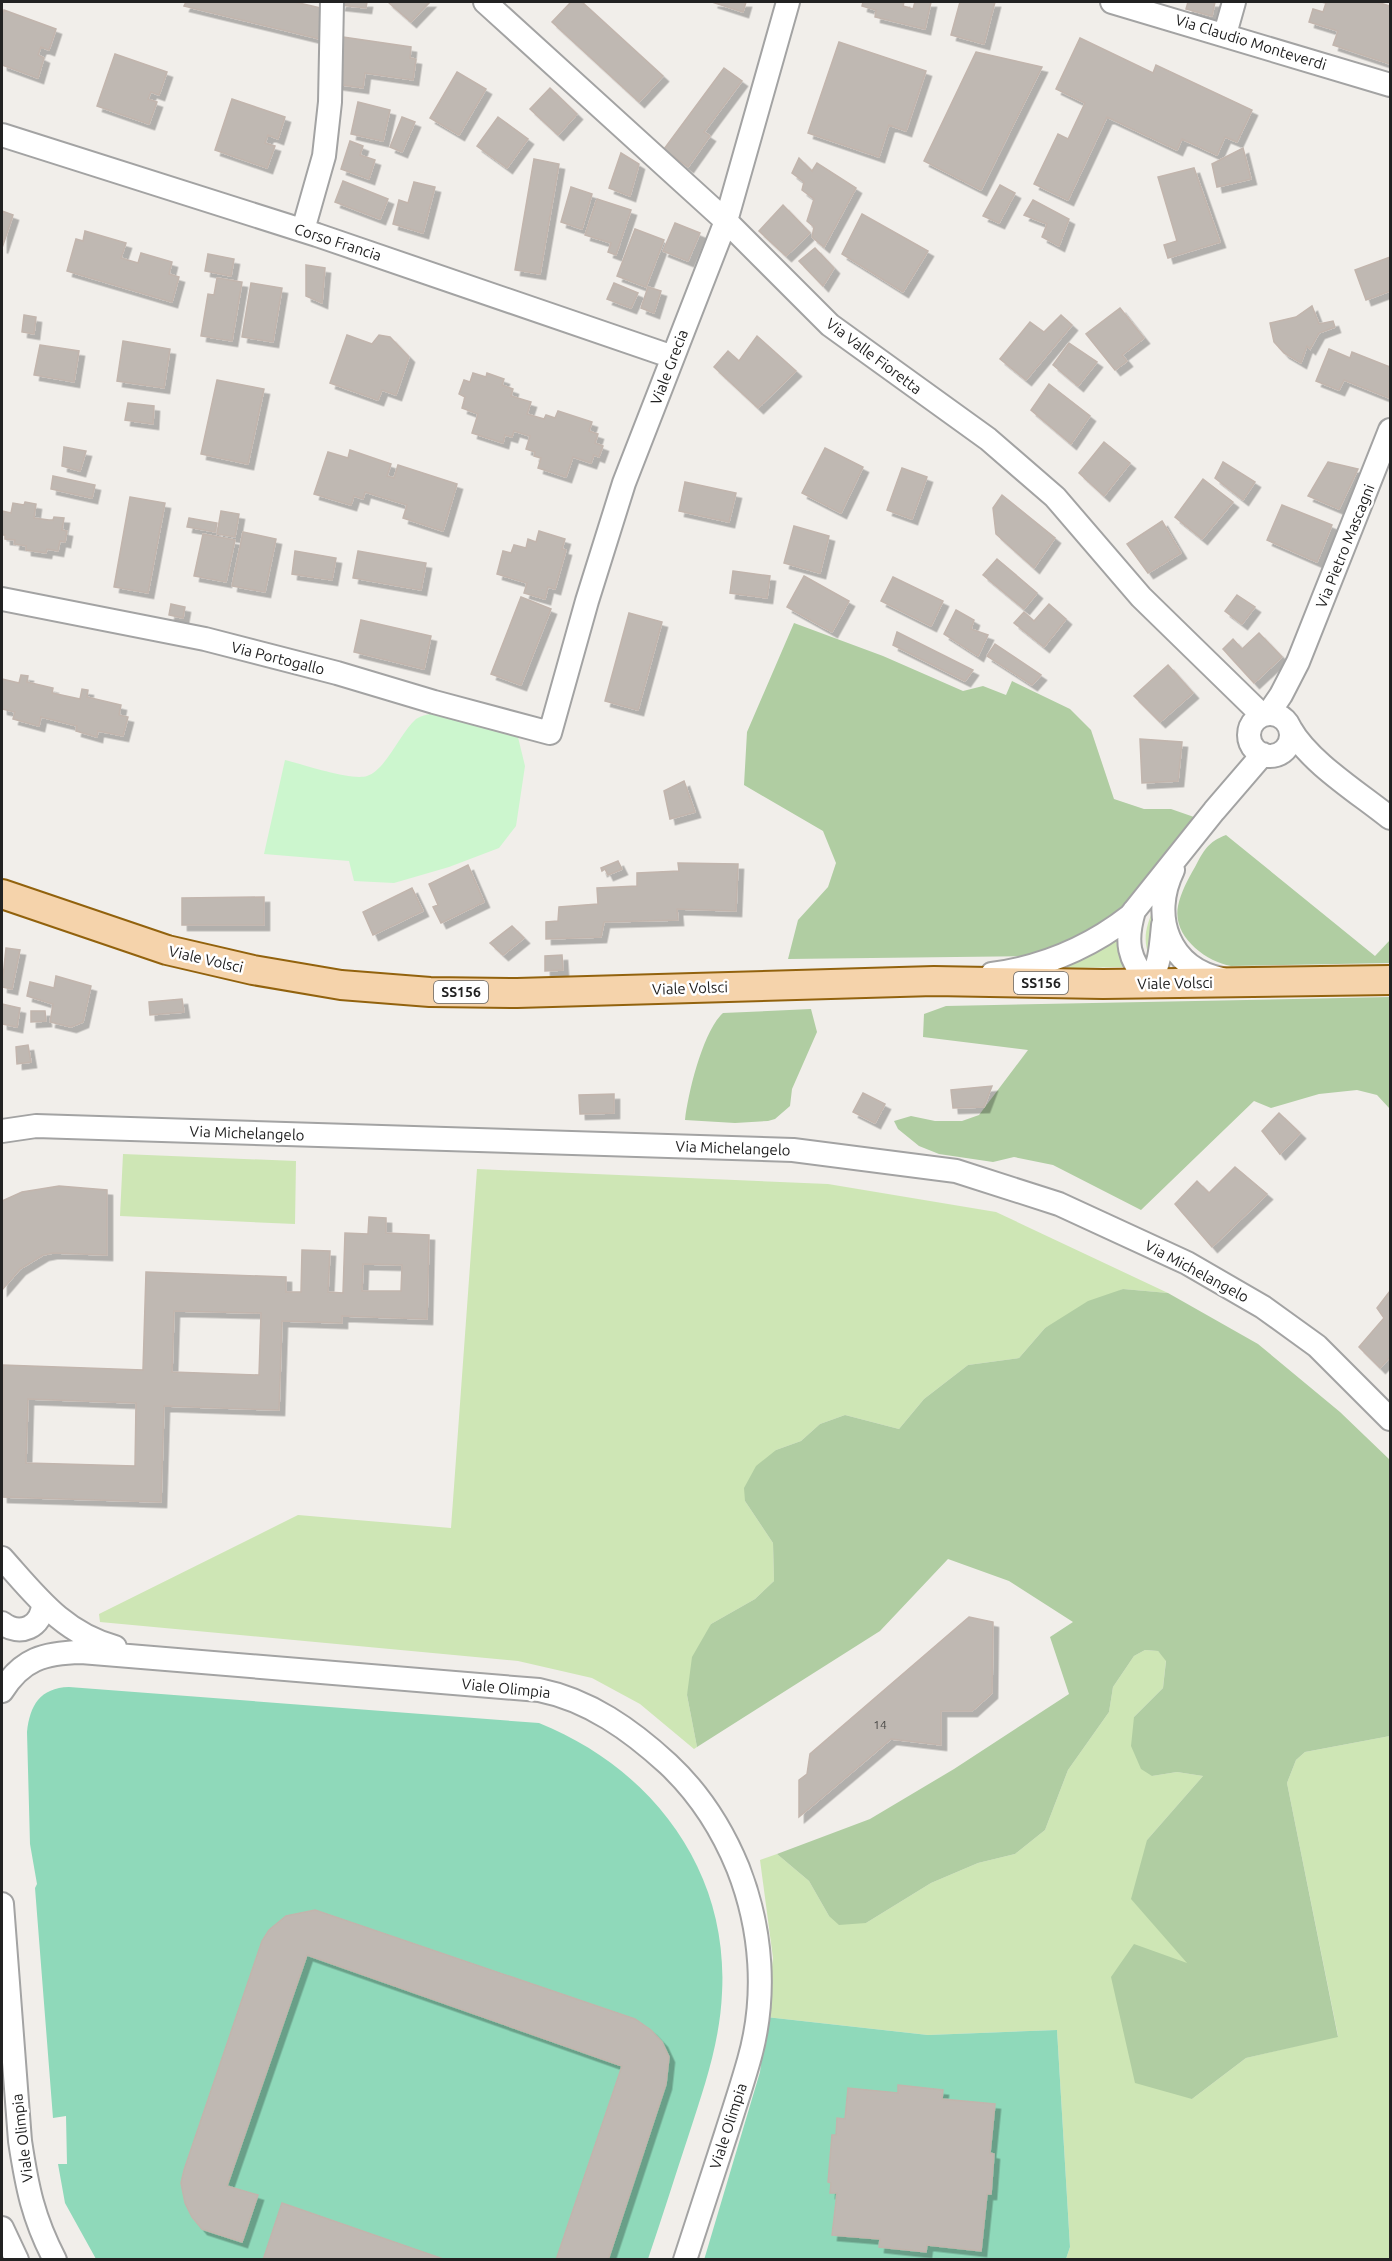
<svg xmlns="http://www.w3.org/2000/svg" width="1392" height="2261" font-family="Ubuntu,sans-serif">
<defs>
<filter id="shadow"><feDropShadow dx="5.5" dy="5.5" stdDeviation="0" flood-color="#0004"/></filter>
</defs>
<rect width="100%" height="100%" fill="#f1eeea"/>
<!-- grass -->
<path fill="#cee6b5" d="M1154 908V937L1150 958C1142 940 1146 926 1154 908Z
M1126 931V967L1066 968 1106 946Z
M123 1154 296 1161 295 1224 120 1216Z
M477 1169 828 1184 996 1212 1168 1293 1123 1289 1045 1328 1019 1358 968 1365 924 1399 899 1429 845 1415 820 1424 801 1441 776 1450 745 1501 773 1543 774 1581 755 1599 711 1624 687 1695 697 1747 694 1749 640 1704 592 1678 518 1661 100 1622 99 1614 298 1515 451 1528Z
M1145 1650 1158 1651 1166 1660 1163 1688 1134 1717 1152 1776 1177 1772 1203 1776 1147 1840 1188 1964 1192 2099 1246 2058 1338 2036 1287 1783 1296 1760 1305 1752 1390 1736V2259H1066L1070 2247 1057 2030 928 2035 766 2017 773 1958 760 1860 777 1854 809 1881 829 1916 866 1923 931 1883 978 1863 1015 1854 1045 1830 1068 1770 1109 1712 1113 1687 1134 1656Z"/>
<!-- forest -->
<path fill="#b0cda2" d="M794 623 883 656 963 691 983 686 1006 695 1012 681 1070 709 1091 730 1114 799 1144 809H1171L1194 817 1160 867 1122 909 1093 931 1029 956 788 959 798 920 828 887 836 863 823 831 744 785 747 732Z
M1226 835 1375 956 1390 940V963L1231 966C1205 961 1172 936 1178 906 1181 892 1188 879 1195 867 1204 850 1208 842 1226 835Z
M1390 997V1109L1377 1095 1357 1090 1319 1094 1271 1108 1254 1101 1141 1210 1053 1165 1014 1157 993 1162 939 1154 919 1146 898 1129 894 1121 911 1116 935 1121H962L979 1115 1028 1050 923 1037 924 1014 946 1006Z
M811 1009 817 1032 792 1089 790 1106 775 1119 768 1121 735 1123 685 1120C688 1093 703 1031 723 1013Z
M1123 1289 1168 1293 1258 1344 1340 1412 1390 1460V1736L1305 1752 1296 1760 1287 1783 1338 2037 1246 2058 1192 2099 1135 2083 1111 1977 1134 1944 1187 1963 1131 1899 1147 1840 1203 1776 1177 1772 1152 1776 1141 1769 1131 1746 1134 1717 1163 1688 1166 1661 1158 1651 1145 1650 1134 1656 1113 1687 1109 1712 1068 1770 1045 1830 1015 1854 978 1863 931 1883 866 1923 839 1925 829 1916 809 1881 777 1854 870 1819 954 1769 1069 1694 1050 1637 1073 1622 1009 1581 948 1559 880 1631 697 1747 687 1695 692 1657 711 1624 755 1599 774 1581 773 1543 745 1501 744 1488 756 1466 776 1450 801 1441 820 1424 845 1415 899 1429 924 1399 968 1365 1019 1358 1045 1328 1088 1301Z"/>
<!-- park -->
<path fill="#ccf6ce" d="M438 712 517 733 525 766 516 826 499 848 449 867 394 883 354 881 349 861 264 854 285 760C302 764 351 781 367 776 386 770 400 733 416 719 422 715 431 714 438 712Z"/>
<!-- pitch -->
<path fill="#8fd9ba" d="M69 1687 539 1723C651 1768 729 1869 722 1993 720 2042 704 2088 689 2134 675 2176 662 2218 648 2259H96L65 2203 58 2164H67L66 2116 53 2118 35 1888 37 1884 30 1844 27 1732C30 1705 40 1688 69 1687Z
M766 2017 928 2035 1057 2030 1070 2247 1066 2259 704 2260 760 2072Z"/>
<!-- building -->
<path fill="#bfb8b2" stroke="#c2b5ad" stroke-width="1.5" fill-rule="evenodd" filter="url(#shadow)" d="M186 2H295L321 8 320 39 184 6Z
M341 2H367L366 8 340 5Z
M388 2H430L411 22Z
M571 2H582L663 76 639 102 552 22Z
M712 2H746L743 12Z
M863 2H904L903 6 913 9 915 2H931L925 29 875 17 876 10 862 6Z
M960 2H995L984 44 951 35Z
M1188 2H1215L1212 16 1186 9Z
M1321 2H1377L1390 6V64L1333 45 1338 31 1309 22 1313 9 1323 12 1326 3Z
M4 10 56 29 49 50 41 47 38 55 44 58 38 78 2 65V17Z
M343 37 411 47 410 58 416 59 413 80 365 73 363 88 336 84Z
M1080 38 1153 73 1156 65 1252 110 1237 142 1225 137 1217 155 1182 139 1177 150 1107 117 1068 200 1034 184 1058 134 1068 139 1085 103 1056 89Z
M839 42 926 71 906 131 889 125 879 157 808 133Z
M976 52 1042 67 981 190 924 161Z
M115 54 167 72 159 95 151 92 148 99 157 102 149 124 97 106Z
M724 68 742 81 704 132 710 136 688 167 664 149Z
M457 72 486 89 459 135 430 118Z
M550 88 577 114 558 135 530 109Z
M232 99 285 117 278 139 268 135 265 143 275 146 267 168 215 150Z
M358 102 390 110 383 141 351 134Z
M402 117 415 122 402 152 390 147Z
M498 117 528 139 507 168 477 146Z
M350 141 363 146 360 155 375 160 369 179 341 169Z
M1243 148 1251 179 1217 187 1212 164Z
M621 153 639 164 630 196 609 188Z
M799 158 812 171 817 163 856 188 824 247 812 237 814 227 807 221 814 199 802 190 804 182 792 173Z
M534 159 559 164 540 274 515 270Z
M1194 168 1220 242 1168 258 1164 245 1177 241 1158 177Z
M343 181 388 199 380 219 335 202Z
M414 182 435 187 423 233 393 224 399 200 408 203Z
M1000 185 1015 193 999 223 983 216Z
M571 187 592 194 582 229 561 222Z
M597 199 631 210 616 255 608 252 611 243 585 235Z
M1033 200 1069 219 1059 246 1042 237 1047 224 1024 215Z
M783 205 810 233 786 256 759 231Z
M2 211 13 215 2 248Z
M862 214 928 251 903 292 842 254Z
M675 223 700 233 688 261 663 251Z
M635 229 664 240 646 287 617 276Z
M85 231 126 243 121 258 138 263 141 253 172 262 169 274 179 277 172 302 67 271 76 239 83 241Z
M815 248 834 268 823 286 799 261Z
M208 254 234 259 231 276 205 271Z
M1390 257V291L1366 300 1355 270Z
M306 265 325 268 322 303 306 296Z
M217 278 242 282 232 341 201 336 208 294 214 295Z
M251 283 282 288 273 342 242 337Z
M614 283 638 293 631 308 607 299Z
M648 287 661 291 654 313 641 308Z
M1312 306 1319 324 1333 321 1335 327 1319 333 1310 349 1307 346 1301 363 1284 353 1274 342 1270 323 1296 317Z
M1120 308 1144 338 1122 355 1127 361 1115 370 1086 334Z
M24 315 36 317 34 334 22 332Z
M1061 315 1072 325 1026 380 1000 359 1030 322 1044 332Z
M347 335 372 344 379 335 390 337 409 357 396 395 382 390 378 400 330 383Z
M757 336 796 371 758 408 714 367 728 351 739 361Z
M123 341 170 349 164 388 117 381Z
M1069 343 1097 362 1078 386 1053 365Z
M40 345 79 351 74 382 34 375Z
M1329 349 1350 358 1352 352 1390 367 1389 398 1344 380 1339 390 1316 381Z
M473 373 486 377 487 373 504 379 502 385 513 389 511 396 531 402 527 414 544 419 546 415 555 418 558 411 592 422 589 431 598 434 595 443 603 446 599 457 594 455 591 463 573 457 566 477 538 468 541 458 534 456 535 452 526 449 530 436 514 431 512 437 505 435 503 443 472 433 478 414 462 408 465 397 459 394 464 380 470 382Z
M217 380 264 389 248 464 201 454Z
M1049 384 1090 416 1071 444 1031 410Z
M128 403 154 406 153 424 125 420Z
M1104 442 1130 463 1104 496 1079 473Z
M64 447 86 451 80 471 62 466Z
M825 448 863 467 841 513 802 493Z
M350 450 391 464 387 476 394 478 398 465 457 484 443 531 403 518 407 505 365 492 363 499 354 496 351 505 314 494 328 452 348 458Z
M1223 462 1255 482 1243 500 1215 478Z
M1328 462 1358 469 1339 509 1308 496Z
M902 468 927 477 912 519 887 510Z
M53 476 95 485 92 498 51 489Z
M1203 479 1233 502 1202 539 1175 517Z
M685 482 736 493 729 522 679 511Z
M1002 495 1055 538 1034 568 996 534 993 508Z
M130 497 165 503 148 593 114 587Z
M25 502 36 504 34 518 49 520H53L54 517 64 518 62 530 67 531 65 542 60 541 58 551 47 549 46 553 26 550V546L14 544 15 540 5 539V535H2V511L11 513 13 503 24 505Z
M1282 505 1332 525 1317 562 1267 540Z
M221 511 239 514 235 537 217 534Z
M189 518 217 523 215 532 187 527Z
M1162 521 1181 553 1148 573 1127 544Z
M794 526 829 536 820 573 784 563Z
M539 531 565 539 562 549 566 550 555 589 548 587 545 599 524 593 527 583 497 574 503 551 511 553 514 545 526 548 528 539 536 542Z
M243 532 276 539 265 592 232 586Z
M203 534 235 540 226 582 194 576Z
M295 551 336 558 332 580 292 574Z
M358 551 426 563 421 590 353 578Z
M997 559 1037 593 1024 609 983 575Z
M733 571 770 576 767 598 730 593Z
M804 576 849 601 832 632 787 607Z
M893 577 943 601 931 626 881 601Z
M1237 595 1255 607 1242 624 1225 611Z
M521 597 551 609 521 685 491 674Z
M171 604 185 607 183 618 169 615Z
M1049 604 1066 619 1044 647 1014 623 1024 612 1034 621Z
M956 610 974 620 971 629 988 635 978 656 944 634Z
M629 613 662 622 638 710 605 701Z
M361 620 431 636 424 669 354 652Z
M897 632 973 670 965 681 893 645Z
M1259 633 1282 657 1254 683 1223 649 1233 639 1242 649Z
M995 644 1041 675 1032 685 987 656Z
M1168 665 1193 693 1160 722 1134 696Z
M21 675 28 676 27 682 53 688 52 693 80 699 82 689 88 690 87 697 121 705 119 715 128 717 123 736 98 731 97 737 76 731 77 726 41 717 39 726 13 719 15 712 2 709V679L19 683Z
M1140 739 1182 742 1178 781 1142 783Z
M684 781 695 812 670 819 664 791Z
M618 861 622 869 608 875 605 869 602 871 601 868Z
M678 863 738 864 736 911 677 909 678 920 604 922 601 937 546 939V922L558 921 559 907 598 904 597 888 637 886V873L679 871Z
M468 865 484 902 441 923 433 907 438 905 429 884Z
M412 888 423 911 373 935 363 912Z
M264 897V925H182V898Z
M512 926 524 938 503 955 490 943Z
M6 948 20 950 12 989 2 987Z
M562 955 563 970 545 971V956Z
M56 976 91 986 83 1022 71 1027 50 1022 53 1004 27 996 30 982 54 988Z
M182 999 184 1012 150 1015 149 1002Z
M2 1004 20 1008 17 1027 2 1024Z
M31 1011H45L46 1021 31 1022Z
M28 1045 31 1062 17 1064 16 1047Z
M992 1086 984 1107 953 1108 951 1090Z
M863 1093 885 1104 875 1123 853 1112Z
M614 1094V1113L580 1114 579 1095Z
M1279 1113 1300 1133 1280 1154 1262 1131Z
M1235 1167 1267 1194 1212 1247 1175 1204 1197 1181 1209 1193Z
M59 1186 107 1190V1255L53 1253 43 1255 20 1269 2 1290V1201L22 1192Z
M369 1217 386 1218V1233L429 1235 427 1319 342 1316V1323L282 1321 279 1410 164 1406 161 1502 2 1497 3 1365 143 1370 146 1272 286 1277V1292H301L302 1250 330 1251 328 1292 343 1293 345 1233 368 1234ZM363 1264 402 1265 401 1291H362ZM174 1311 261 1313 259 1375 172 1372ZM28 1399 136 1403 135 1466 26 1463Z
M1390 1291V1357L1380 1368 1359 1347 1384 1318 1377 1308Z
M969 1617 993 1622 992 1693 972 1711H941V1745L891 1739 799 1817V1780L807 1774 810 1754Z
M315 1910 635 2019 651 2030 662 2042 669 2057 666 2084 608 2260H556L622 2066 307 1955 227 2186 258 2195 242 2242 202 2229 192 2217 185 2203 181 2183 184 2170 262 1941 269 1930 286 1916Z
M898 2085 943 2090 942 2099 995 2104 990 2153 994 2154 991 2194H987L981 2251 927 2245 926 2252 879 2247 880 2239 832 2235 837 2193H830L831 2183 828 2182 832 2135H836L837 2118 845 2119 848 2088 898 2093Z
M282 2203 446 2260H263Z"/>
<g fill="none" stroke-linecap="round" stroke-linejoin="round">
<!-- minor casing -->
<g stroke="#a3a3a3" stroke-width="26">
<path id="minor" d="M485 2 726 221 830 325 988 439 1055 497 1141 597 1262 715
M1112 2 1390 85
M1225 34 1234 2
M2 135 317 235 673 357
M303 230 324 156 330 102 332 2
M2 599 205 639 337 673 434 702 550 733 587 601 624 483 726 221 788 2
M1268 714 1281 695 1298 662 1390 430
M1249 735a21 21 0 1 1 42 0a21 21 0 1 1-42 0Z
M1290 728C1309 762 1359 793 1390 818
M1173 870C1150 917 1169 968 1222 979
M1134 911C1125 942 1128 959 1149 983 1160 966 1161 946 1163 925
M992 974C1043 967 1089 948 1130 916L1214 811 1263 754
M2 1131 36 1126 793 1150 956 1171 1059 1204 1187 1263 1263 1307 1317 1346 1390 1419
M2 1558C36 1596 63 1633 115 1647
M2 1623C20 1637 42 1627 43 1604
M2 1691C22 1659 44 1653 81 1652L539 1690C589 1700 631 1730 668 1764 699 1793 722 1829 738 1868 762 1929 767 1997 749 2060 742 2085 734 2109 726 2134 712 2176 699 2218 685 2260
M2 1904 20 2141C27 2187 33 2218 55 2260
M2 2228 17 2260"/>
</g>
<!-- major casing -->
<g stroke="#92620d" stroke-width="32">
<path id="major" d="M2 894 167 950 253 970 341 985 430 992 517 993 934 981 1103 984 1390 980"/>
</g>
<!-- minor -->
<use href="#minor" stroke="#fff" stroke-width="22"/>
<!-- major -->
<use href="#major" stroke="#f5d3ab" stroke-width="28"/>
</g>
<g text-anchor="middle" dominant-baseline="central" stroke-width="5" stroke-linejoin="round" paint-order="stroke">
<!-- number labels -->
<g font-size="12" fill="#494846">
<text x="880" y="1724">14</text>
</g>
<!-- shield labels -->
<g fill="#fff" stroke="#646464" stroke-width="1.5">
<rect x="1014" y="972" width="54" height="22" rx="4.5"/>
<rect x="434" y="981" width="54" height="22" rx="4.5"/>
</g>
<g font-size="14" font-weight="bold" fill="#222">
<text x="1041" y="983">SS156</text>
<text x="461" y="992">SS156</text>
</g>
<!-- street labels -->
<g font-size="15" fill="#222" stroke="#fff">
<text transform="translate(1251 42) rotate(17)">Via Claudio Monteverdi</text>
<text transform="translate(338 242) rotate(18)">Corso Francia</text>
<text transform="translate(874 356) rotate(37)">Via Valle Fioretta</text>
<text transform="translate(669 367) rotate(-69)">Viale Grecia</text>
<text transform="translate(1345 546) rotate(-68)">Via Pietro Mascagni</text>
<text transform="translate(278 658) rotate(14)">Via Portogallo</text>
<text transform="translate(206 959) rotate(13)">Viale Volsci</text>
<text transform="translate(1175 983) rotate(-1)">Viale Volsci</text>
<text transform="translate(690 988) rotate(-2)">Viale Volsci</text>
<text transform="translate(247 1133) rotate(2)">Via Michelangelo</text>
<text transform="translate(733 1148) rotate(2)">Via Michelangelo</text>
<text transform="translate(1197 1271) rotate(28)">Via Michelangelo</text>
<text transform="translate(506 1688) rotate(6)">Viale Olimpia</text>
<text transform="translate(728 2126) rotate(-72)">Viale Olimpia</text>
<text transform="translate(22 2138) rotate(-97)">Viale Olimpia</text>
</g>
</g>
<!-- border -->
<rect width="1392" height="2261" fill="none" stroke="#222222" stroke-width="6"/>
</svg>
